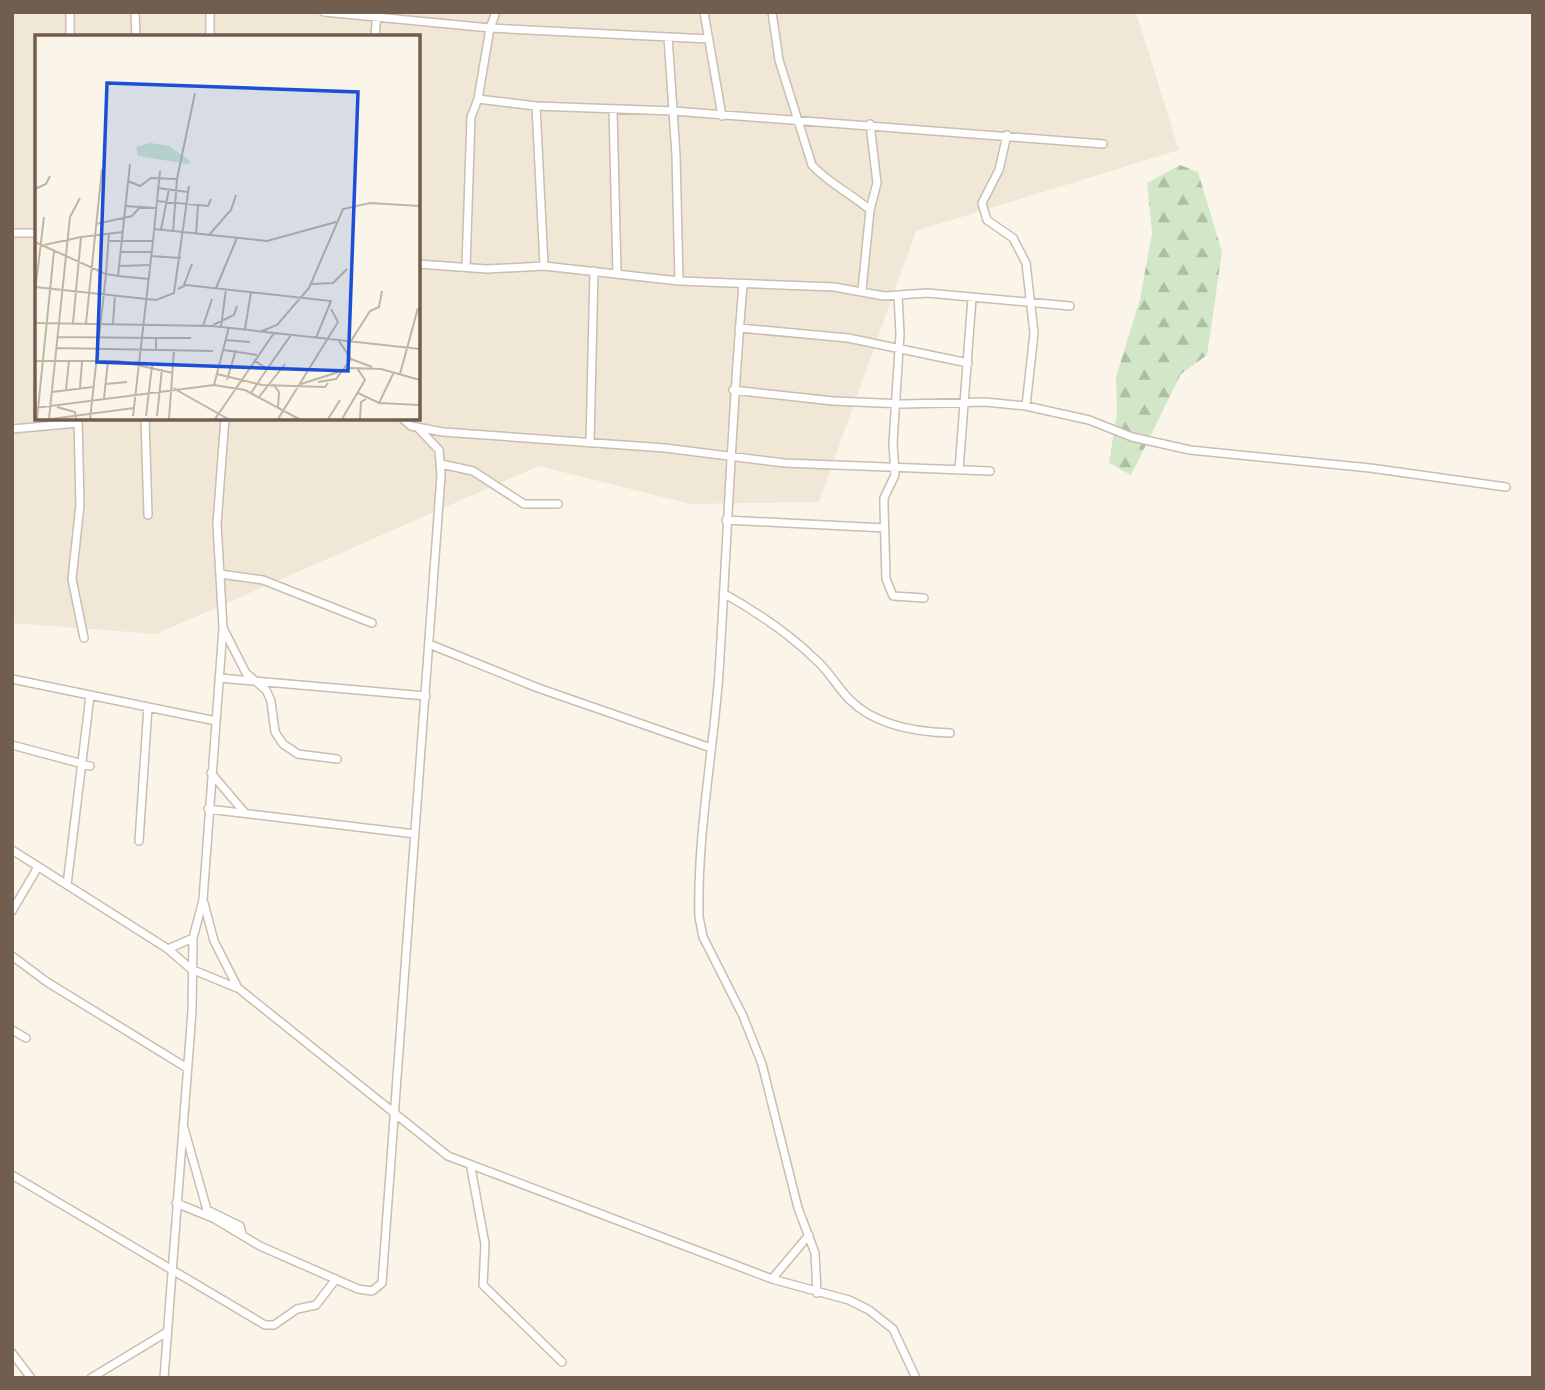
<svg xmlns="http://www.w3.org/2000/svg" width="1545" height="1390" font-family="'Exo 2',sans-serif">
<defs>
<pattern id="forest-firs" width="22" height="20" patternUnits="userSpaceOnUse" patternTransform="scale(1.75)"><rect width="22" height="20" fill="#d1e7c7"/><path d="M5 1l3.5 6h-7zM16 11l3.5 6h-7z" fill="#aebea4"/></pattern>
</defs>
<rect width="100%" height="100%" fill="#faf5e8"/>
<!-- residential -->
<path fill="#f1e7d7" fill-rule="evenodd" d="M12 12H1136L1179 150 916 231 819 502 690 504 539 466 156 634 12 623ZM37 37H418V418H37Z"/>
<!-- forest -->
<path fill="url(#forest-firs)" d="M1180 165 1198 172 1222 252 1207 355 1181 374 1131 475 1109 463 1117 413 1116 377 1140 299 1152 233 1147 183Z"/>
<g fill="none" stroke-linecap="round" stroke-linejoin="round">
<!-- street casing -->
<g stroke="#cbbdaf" stroke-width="10">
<path id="street" d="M70 12V37
M135 12 136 37
M210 12V37
M324 12 490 28 496 12
M704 12 722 116
M772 12 779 60 812 165C828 183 852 194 870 210
M375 37 377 12
M478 99 490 28 709 39
M536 106 544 266
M613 109 617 273
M1007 135 999 170 982 203 987 220 1013 238 1026 263 1034 333 1026 406
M12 233H37
M418 264 487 269 544 266 679 281 676 155 668 37
M466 267 471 117 478 99 536 106 673 111 1103 144
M679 281 834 287 884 296 927 293 1070 306
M743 285C732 414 727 544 719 673 713 754 697 836 699 917L703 937 743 1016 762 1064 798 1208 815 1253 817 1293
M862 290 870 210 877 183 870 124
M898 295 900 334 893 443 895 475 884 498V507L886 579 893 596 924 598
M739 328 848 338 968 363
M733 390 833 401 904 404 985 402 1026 406 1089 420 1132 437 1190 450 1370 468 1506 487
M78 418 80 505 72 579 84 638
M145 418 148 515
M402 418 411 426 443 432 665 448 784 463 990 471
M12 429 78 423
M590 443 594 271
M441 464 473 471 524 504H558
M959 470 972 298
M726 520 885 528
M220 574 263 580 372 623
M723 593C757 612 787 632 815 659 829 671 837 687 850 700 875 725 917 732 950 733
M223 628 246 673 266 690 271 701 275 732 283 744 298 754 337 759
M429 644 538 688 711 748
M219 678 426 696
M12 679 216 721
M12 745 90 766
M211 773 245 813
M208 809 415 834
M139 841 148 707
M12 850 168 949 191 969 237 988
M67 885 90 696
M204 903 214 941 238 988 448 1156 772 1279 849 1300 869 1310 893 1329 916 1378
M12 911 38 867
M168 949 193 938
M12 956 47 982 187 1068
M12 1030 26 1038
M184 1128 207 1210 240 1226 242 1234
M471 1168 485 1244 483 1285 562 1362
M12 1175 265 1325H274L297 1309 316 1305 336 1279
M176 1203 213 1218 260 1246 358 1289 372 1291 382 1283 441 475 439 450 417 427
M772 1279 809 1235
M12 1353 31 1378
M91 1378 167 1332
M164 1378 192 1011 193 938 203 900 223 628 217 524 225 418"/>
</g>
<!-- street -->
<use href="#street" stroke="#fff" stroke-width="7"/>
</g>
<!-- overview -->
<g transform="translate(35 35)">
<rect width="385" height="385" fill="#faf5e8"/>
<path d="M116 108 134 111 155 126 153 129 103 121 101 112Z" fill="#d1e7c7"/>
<path fill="none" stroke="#c0b4a5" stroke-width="2" d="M95 129 83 241 114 244M93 146 105 151 116 143 142 144M122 153 153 157M0 154 11 149 15 141M121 166 173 171 176 164M90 171 120 173M61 189 97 181 106 171M119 194 232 206 301 187M126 195 134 154M138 197 142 144 160 58M74 199 71 239 83 241M161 199 163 170M174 200 196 175 201 160M46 202 88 197M73 206H118L98 381M118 206 125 136M0 207 71 239 55 384M9 210 46 202 38 288M86 217H116M115 221 146 223M85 231 114 230M277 249 298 248 312 234M149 250 157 229M0 252 121 265 139 258 154 151M181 253 202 203M143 254 151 250 296 266 281 303M0 257 9 182M0 288 177 291 385 314M51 288 67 134M78 289 80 260M178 290 199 280 202 271M168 291 177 264M186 292 191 254M210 294 216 257M227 296 242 290 274 253 308 174 335 168 385 171M22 302 121 303V315M121 303H156M191 305 215 307M304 306 316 324 337 332M316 306 335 276 344 272 347 256M22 313 178 316M189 315 222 320M0 326H84L138 338M232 334 256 300M182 339 227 350 290 352 293 348M365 339 383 273M192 345 201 315M283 347 301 344 316 324M71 349 92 347M238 349 244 357 243 372M266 349 316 333 346 334 385 345M179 350 194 292M45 353 47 327M138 353 193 384M31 354 34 326M17 357 58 352M216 358 232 334 219 325M323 358 344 368 359 337M224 362 250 329M69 363 73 326M344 368 385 370M22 372 40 377 41 384M0 373 179 350 210 355 264 384M111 381 117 331M122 381 127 334M2 384 19 216M14 384 35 182 45 163M16 384 99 373M134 384 139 315M180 384 239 298M243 384 303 287 296 274M293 384 305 365M307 384 330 345 322 333M325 384 326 367 331 364"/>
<path fill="#1d4ed8" fill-opacity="0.15" stroke="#1d4ed8" stroke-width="3.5" d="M72 48 323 57 313 336 62 327Z"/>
<rect width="385" height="385" fill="none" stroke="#725e4e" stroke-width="3.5"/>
</g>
<!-- border -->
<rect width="1545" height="1390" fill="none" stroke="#725e4e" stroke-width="28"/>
</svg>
